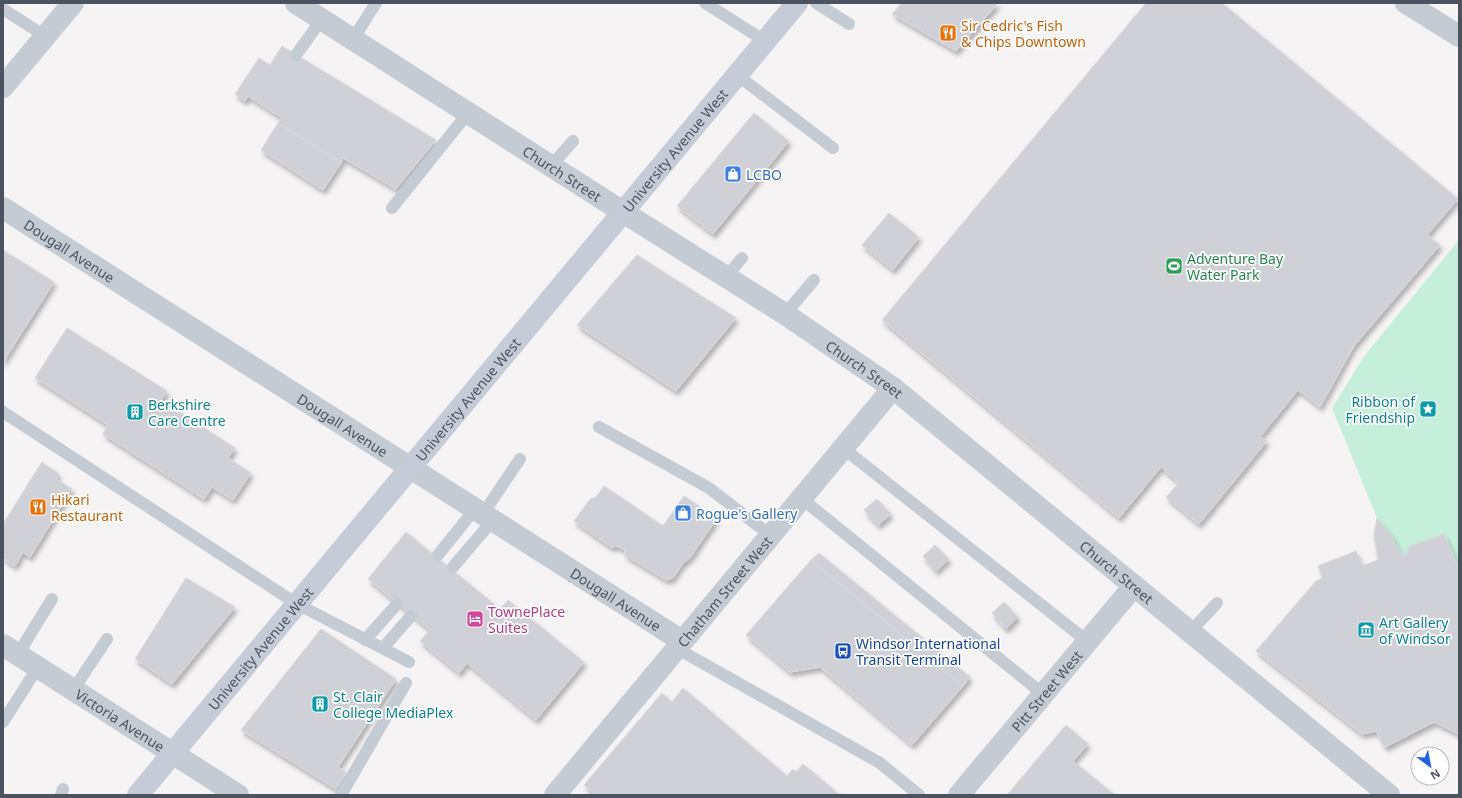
<svg xmlns="http://www.w3.org/2000/svg" width="1462" height="798" font-family="'Noto Sans',sans-serif">
<defs>
<filter id="shadow"><feDropShadow dx="2.5" dy="4.5" stdDeviation="2" flood-color="#0004"/></filter>
</defs>
<rect width="100%" height="100%" fill="#f5f3f3"/>
<!-- green -->
<path fill="#c5efda" d="M1459 240V569L1444 534 1407 547 1409 552 1401 555 1392 537 1377 518 1332 408 1365 355Z"/>
<!-- building -->
<path fill="#d0d1d7" stroke="#d7d8dd" filter="url(#shadow)" d="M902 3H998L956 51 892 14Z
M1146 3H1222L1458 199 1427 235 1440 245 1354 346 1320 407 1298 390 1260 437 1267 441 1199 524 1166 497 1179 483 1161 467 1119 518 882 320Z
M282 46 436 140 396 189 343 158 341 163 278 123 282 118 248 96 245 101 235 94 259 58 270 65Z
M754 113 789 141 713 234 677 206Z
M278 123 341 163 323 190 261 150Z
M889 213 919 237 893 270 862 245Z
M3 250 54 282 3 362Z
M637 255 736 318 676 391 577 325Z
M67 328 167 391 161 400 235 448 228 458 251 473 233 500 212 487 204 499 103 434 108 425 35 378Z
M42 462 59 474 56 479 72 489 30 557 23 552 15 566 3 558V524Z
M604 486 663 526 684 496 717 518 690 558 683 563 673 578 666 580 625 555V550L617 546 611 547 574 521 590 499 596 497Z
M877 499 891 514 878 525 864 510Z
M1377 518 1392 537 1401 555 1409 552 1407 547 1444 534 1459 569V734L1434 722 1385 747 1376 731 1362 734 1256 651 1316 581 1323 578 1318 566 1356 551 1362 566 1378 560 1374 535Z
M406 532 500 609 508 600 584 662 536 720 467 663 459 673 420 641 430 630 368 579Z
M935 545 949 559 936 571 923 556Z
M819 553 970 677 963 686 811 560Z
M811 560 963 686 912 745 820 667 790 672 746 635Z
M186 578 235 607 172 684 135 659Z
M1004 602 1018 617 1006 629 992 613Z
M321 629 396 679 338 767 346 772 336 789 241 730Z
M683 688 787 776 793 769 796 772 803 764 840 795H596L584 785 662 693 672 702Z
M1066 725 1088 744 1073 761 1115 795H1007Z"/>
<g fill="none" stroke-linecap="round" stroke-linejoin="round">
<!-- service -->
<path stroke="#c4cbd3" stroke-width="12" d="M705 3 765 41
M816 3 849 24
M3 9 45 36
M353 39 376 3
M296 55 322 19
M737 75 833 148
M551 166 573 141
M392 208 468 113
M726 277 742 258
M785 314 814 280
M3 412 297 604 409 662
M599 427 709 488 770 535
M843 448 1087 641
M801 498 1043 694
M483 514 520 459
M438 555 475 509
M453 567 493 520
M1190 632 1217 603
M365 640 397 604
M383 648 411 616
M676 648 880 763 919 795
M18 654 52 599
M73 690 107 639
M3 722 38 667
M61 795 63 789
M341 795 406 683"/>
<!-- minor -->
<g stroke="#c4cbd3" stroke-width="22">
<path id="s1" d="M296 3 623 212"/>
<path d="M1406 3 1459 36"/>
<path id="s2" d="M3 208 682 641"/>
</g>
<!-- tertiary -->
<g stroke="#c4cbd3" stroke-width="22">
<path d="M3 87 73 3"/>
<path id="s3" d="M623 212 785 314 893 388 1389 795"/>
<path id="s4" d="M3 645 238 795"/>
<path id="s5" d="M555 795 893 388"/>
<path id="s6" d="M959 795 1134 586"/>
</g>
<!-- secondary -->
<path stroke="#c5ccd8" stroke-width="22" id="s7" d="M138 795 797 3"/>
</g>
<!-- icons -->
<defs>
<g id="restaurant-square" transform="scale(0.9)"><rect x="-9" y="-9" width="18" height="18" rx="4" fill="#e8710a" stroke="#fff"/><path d="M-5-6h1v4h1v-4h1v4h1v-4h1v5L-1.5 .5V6h-2V.5L-5-1ZM5-6V6H3V1.5H1.5Q1.5-4 5-6Z" fill="#fff"/></g>
<g id="shop-square" transform="scale(0.9)"><rect x="-9" y="-9" width="18" height="18" rx="4" fill="#3f7fe0" stroke="#fff"/><path d="M-5-2.5h2.3a2.7 3.5 0 0 1 5.4 0H5L5.5 6h-11ZM-1.5-2.5h3a1.5 2.3 0 0 0-3 0Z" fill="#fff"/></g>
<g id="stadium-square" transform="scale(0.9)"><rect x="-9" y="-9" width="18" height="18" rx="4" fill="#2e9e5b" stroke="#fff"/><path d="M0-5a6.5 5 0 1 0 0 10a6.5 5 0 1 0 0-10ZM-3.5-1.8h7v3.6h-7Z" fill="#fff"/></g>
<g id="sight-square" transform="scale(0.9)"><rect x="-9" y="-9" width="18" height="18" rx="4" fill="#0f9aa8" stroke="#fff"/><path d="M0-6L1.8-2.2L6-1.7L2.9 1.2L3.7 5.4L0 3.3L-3.7 5.4L-2.9 1.2L-6-1.7L-1.8-2.2Z" fill="#fff"/></g>
<g id="building-square" transform="scale(0.9)"><rect x="-9" y="-9" width="18" height="18" rx="4" fill="#0f9aa8" stroke="#fff"/><path d="M-4-6H4V6H1V3H-1V6H-4ZM-2.5-4.3h1.7v1.8h-1.7ZM.8-4.3h1.7v1.8H.8ZM-2.5-1h1.7V.8h-1.7ZM.8-1h1.7V.8H.8Z" fill="#fff"/></g>
<g id="hotel-square" transform="scale(0.9)"><rect x="-9" y="-9" width="18" height="18" rx="4" fill="#d1479c" stroke="#fff"/><path d="M-6-4.5h1.5V1H6V5H4.5V3h-9V5H-6ZM-4 0a1.8 1.8 0 1 1 3.6 0ZM.5 0V-2.5h3Q6-2.5 6 0Z" fill="#fff"/></g>
<g id="museum-square" transform="scale(0.9)"><rect x="-9" y="-9" width="18" height="18" rx="4" fill="#0f9aa8" stroke="#fff"/><path d="M0-6L6-3V-2H-6V-3ZM-5-1h2V3h-2ZM-1-1h2V3h-2ZM3-1h2V3H3ZM-6 4H6V6H-6Z" fill="#fff"/></g>
<g id="bus-square" transform="scale(0.9)"><rect x="-9" y="-9" width="18" height="18" rx="4" fill="#1a4fb4" stroke="#fff"/><path d="M-5-6H5V4H4V6H2V4H-2V6H-4V4H-5ZM-3.5-4V0h7V-4ZM-3.5 1.2v1.5H-2V1.2ZM2 1.2v1.5H3.5V1.2Z" fill="#fff"/></g>
</defs>
<g fill-rule="evenodd">
<use href="#restaurant-square" x="948" y="33"/>
<use href="#shop-square" x="733" y="174"/>
<use href="#stadium-square" x="1174" y="266"/>
<use href="#sight-square" x="1428" y="409"/>
<use href="#building-square" x="135" y="412"/>
<use href="#restaurant-square" x="38" y="507"/>
<use href="#shop-square" x="683" y="513"/>
<use href="#hotel-square" x="475" y="619"/>
<use href="#museum-square" x="1366" y="630"/>
<use href="#bus-square" x="843" y="651"/>
<use href="#building-square" x="320" y="704"/>
</g>
<g text-anchor="middle" dominant-baseline="central" stroke-width="3.5" stroke-linejoin="round" paint-order="stroke">
<!-- food labels -->
<g font-size="14" fill="#c56008" stroke="#fff" text-anchor="start">
<text x="961" y="25">Sir Cedric's Fish<tspan x="961" dy="16">&amp; Chips Downtown</tspan></text>
<text x="51" y="499">Hikari<tspan x="51" dy="16">Restaurant</tspan></text>
</g>
<!-- street labels -->
<g font-size="14" fill="#4b5360" stroke="#fff">
<text stroke="none"><textPath href="#s7" startOffset="839">University Avenue West</textPath></text>
<text stroke="none"><textPath href="#s1" startOffset="316">Church Street</textPath></text>
<text stroke="none"><textPath href="#s2" startOffset="79">Dougall Avenue</textPath></text>
<text stroke="none"><textPath href="#s3" startOffset="288">Church Street</textPath></text>
<text stroke="none"><textPath href="#s7" startOffset="515">University Avenue West</textPath></text>
<text stroke="none"><textPath href="#s2" startOffset="403">Dougall Avenue</textPath></text>
<text stroke="none"><textPath href="#s3" startOffset="612">Church Street</textPath></text>
<text stroke="none"><textPath href="#s5" startOffset="265">Chatham Street West</textPath></text>
<text stroke="none"><textPath href="#s2" startOffset="727">Dougall Avenue</textPath></text>
<text stroke="none"><textPath href="#s7" startOffset="191">University Avenue West</textPath></text>
<text stroke="none"><textPath href="#s6" startOffset="136">Pitt Street West</textPath></text>
<text stroke="none"><textPath href="#s4" startOffset="139">Victoria Avenue</textPath></text>
</g>
<!-- shop labels -->
<g font-size="14" fill="#366cbe" stroke="#fff" text-anchor="start">
<text x="746" y="174">LCBO</text>
<text x="696" y="513">Rogue's Gallery</text>
</g>
<!-- leisure labels -->
<g font-size="14" fill="#27864d" stroke="#fff" text-anchor="start">
<text x="1187" y="258">Adventure Bay<tspan x="1187" dy="16">Water Park</tspan></text>
</g>
<!-- culture labels -->
<g font-size="14" fill="#0d838f" stroke="#fff" text-anchor="start">
<text x="1415" y="401" text-anchor="end">Ribbon of<tspan x="1415" dy="16">Friendship</tspan></text>
<text x="148" y="404">Berkshire<tspan x="148" dy="16">Care Centre</tspan></text>
<text x="1379" y="622">Art Gallery<tspan x="1379" dy="16">of Windsor</tspan></text>
<text x="333" y="696">St. Clair<tspan x="333" dy="16">College MediaPlex</tspan></text>
</g>
<!-- hotel labels -->
<g font-size="14" fill="#b23c85" stroke="#fff" text-anchor="start">
<text x="488" y="611">TownePlace<tspan x="488" dy="16">Suites</tspan></text>
</g>
<!-- transit labels -->
<g font-size="14" fill="#164399" stroke="#fff" text-anchor="start">
<text x="856" y="643">Windsor International<tspan x="856" dy="16">Transit Terminal</tspan></text>
</g>
</g>
<!-- border -->
<rect width="1462" height="798" fill="none" stroke="#4b5360" stroke-width="8"/>
<!-- north arrow -->
<g transform="translate(1430 766) rotate(148)"><circle r="19" fill="#ffffff" stroke="#b7babf"/>
<path d="M0-3L7 15L0 10L-7 15Z" fill="#245fdd"/>
<text y="-6" font-size="11" font-weight="bold" text-anchor="middle" fill="#4b5360">N</text>
</g>
</svg>
